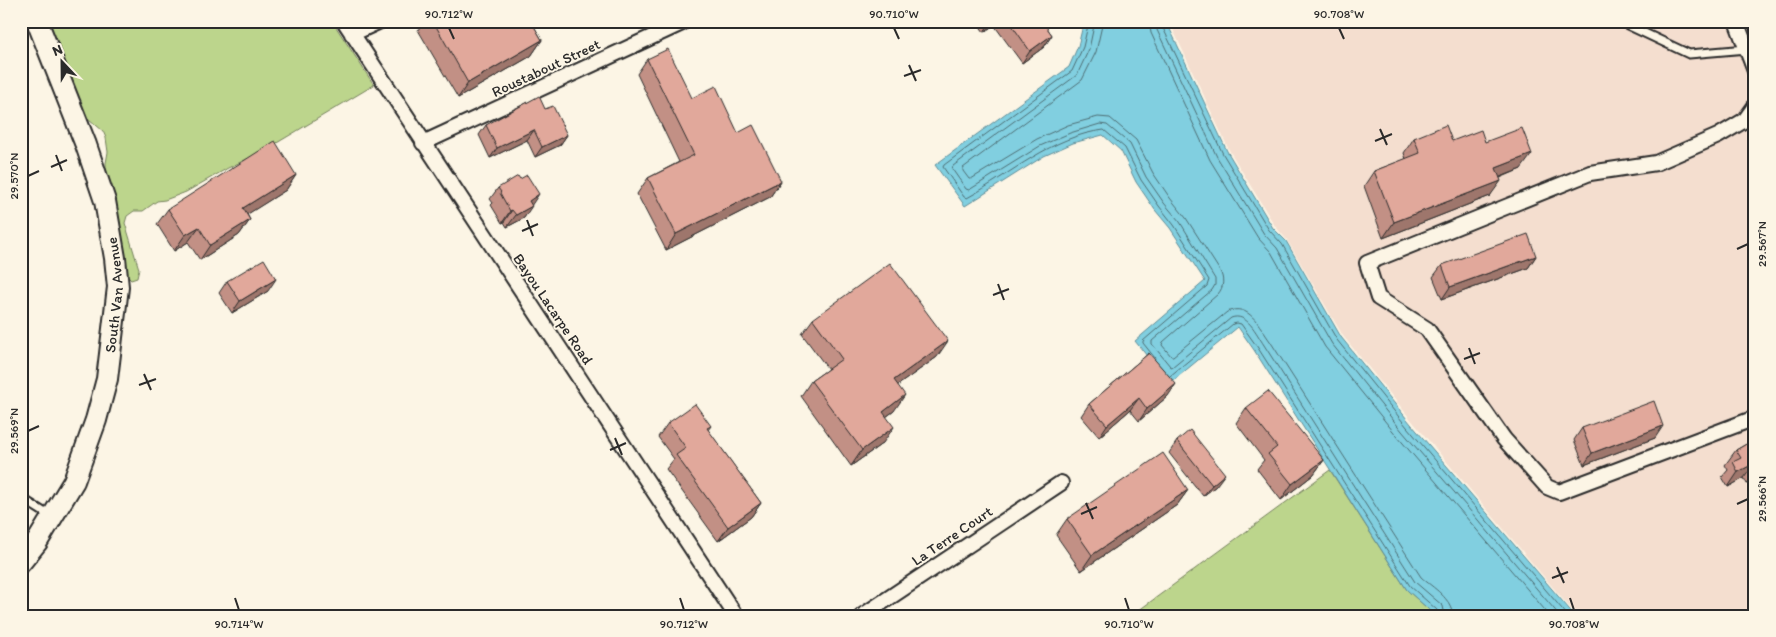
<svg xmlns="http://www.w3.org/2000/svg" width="1776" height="637" font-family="Itim,sans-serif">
<rect width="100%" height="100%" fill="#fcf5e5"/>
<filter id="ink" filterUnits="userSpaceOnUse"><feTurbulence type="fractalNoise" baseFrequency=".02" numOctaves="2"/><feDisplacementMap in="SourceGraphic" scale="10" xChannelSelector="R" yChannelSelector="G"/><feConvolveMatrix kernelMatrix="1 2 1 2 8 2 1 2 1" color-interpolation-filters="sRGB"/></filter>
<g filter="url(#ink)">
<!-- built -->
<path fill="#f4decf" d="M1169 21H1755V616H1577L1413 422 1343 336 1287 240 1275 226 1229 150Z"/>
<!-- green -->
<path fill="#bcd58c" stroke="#74805c" d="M44 21H332L374 85 260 153 228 168 186 192 165 200 157 201 143 211H134L127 216 125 223 139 269 137 278 131 280 125 274 106 180V163L108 152 106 138 103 131 82 113Z
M1330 470 1407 590 1436 616H1131Z"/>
<!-- water -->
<path fill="#81cfe0" stroke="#5f8d98" d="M1084 21H1167L1168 25 1227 151 1273 228 1286 241 1341 337 1411 424 1575 616H1436L1407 590 1254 350 1238 327 1174 380 1167 381 1135 341 1205 281 1170 228 1155 210 1136 182 1121 151 1103 135 1073 143 1044 156 965 206 935 165 1069 67 1078 46Z"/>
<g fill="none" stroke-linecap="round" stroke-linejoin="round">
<!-- shore -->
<path stroke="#4d6d73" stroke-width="1" d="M1089 21 1083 47 1072 71 944 165 943 167 964 197 967 198C1011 174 1052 136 1104 130L1125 148 1141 180 1159 206 1174 225 1209 280 1207 286 1143 341V343L1155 358
M1095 21 1089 49 1077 75 953 166 952 169 966 189 969 190 1040 146 1070 133 1100 124 1107 125 1130 144 1146 177 1164 203 1180 222 1215 279V285L1212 290 1152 341V344L1170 366 1172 367 1231 318C1247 312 1256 333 1264 345L1415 582 1443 606 1445 616
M1103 21 1096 52 1082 80 963 168V171L969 179H971L1037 139 1068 125 1098 117 1110 118 1136 140 1153 173 1170 198 1186 218 1220 271C1224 279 1224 287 1218 294L1163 342 1162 345 1171 356H1173L1227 312C1249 302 1259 326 1270 341L1421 577C1433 588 1452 598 1453 616
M1149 21 1151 33 1210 160 1258 238 1271 252 1325 347 1397 436 1550 616
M1156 21 1157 30 1217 157 1264 234 1277 248 1332 344 1402 431 1560 616
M1162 21 1163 28 1223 154 1269 230 1282 244 1337 340 1407 427 1568 616
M1170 376 1233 324 1237 323 1241 324 1258 348 1410 586 1437 610 1439 616"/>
<!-- service casing -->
<g stroke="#2b2b2b" stroke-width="11">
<path id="service" d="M1619 21 1689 54 1747 49
M23 499 50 516"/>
</g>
<!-- minor casing -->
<g stroke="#2b2b2b" stroke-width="18">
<path id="minor" d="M344 21C473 220 606 417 736 616
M1736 21 1755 71
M352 34 380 21
M1755 106 1745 120 1718 136 1656 163 1590 173 1367 263 1378 298 1427 329 1504 439 1547 487 1559 492 1755 418
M423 143 682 23
M862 616 1061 483"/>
</g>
<!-- secondary casing -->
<g stroke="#2b2b2b" stroke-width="24">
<g id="secondary">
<path id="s1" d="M21 562 37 542 74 481 96 420 107 379 118 287 115 258 105 201 86 145 37 21"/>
</g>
</g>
<!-- path -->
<path stroke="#2b2b2b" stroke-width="2.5" stroke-dasharray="5 4" stroke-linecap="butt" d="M21 520 24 523V530"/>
<!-- service -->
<use href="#service" stroke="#fcf5e5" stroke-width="7"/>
<!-- minor -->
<use href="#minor" stroke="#fcf5e5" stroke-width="14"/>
<!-- secondary -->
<use href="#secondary" stroke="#fcf5e5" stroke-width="20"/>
</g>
<!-- wall -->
<path fill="#c29085" stroke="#2b2b2b" d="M424 21H531L542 40 531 56 458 98 418 30Z
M976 21H1042L1052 35 1044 47 1022 63 994 25 984 32Z
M647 59 692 98 738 133 781 181 770 197 666 250 637 194 648 178 679 162 637 74Z
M545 109 567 135 560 145 535 157 527 140 490 158 479 135 486 125Z
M1414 138 1452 141 1485 142 1521 169 1500 178 1490 196 1383 238 1364 186 1374 171 1406 159 1404 153Z
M296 175 286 190 247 214 250 220 239 235 200 260 188 242 174 251 157 224 168 209Z
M498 188 531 205 524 218 507 227 504 222 502 223 491 205 493 203 490 199Z
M1536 256 1528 268 1442 299 1433 277 1442 265Z
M227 281 268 291 232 313 219 293Z
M813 319 937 357 898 385 894 411 886 417 883 443 851 466 801 396 811 381 828 369 802 334Z
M1149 353 1168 396 1139 421 1130 410 1099 437 1081 416 1089 404Z
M1246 408 1324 460 1313 475 1281 500 1257 469 1264 460 1236 423Z
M668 423 711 426 708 430 761 503 751 517 718 541 666 469 674 459 658 437Z
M1582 428 1655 438 1584 465 1574 440Z
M1755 439V483L1754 481 1747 484 1744 478 1728 487 1722 477 1728 470 1725 465 1736 450Z
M1177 441 1216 486 1203 496 1169 453Z
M1188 490 1177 505 1081 571 1056 535 1067 519Z"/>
<!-- shaded-wall -->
<path fill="#9e766c" stroke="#2b2b2b" d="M991 21H997L994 25 984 32Z
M1052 35 1044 47 1022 63 1030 51Z
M542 40 531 56 458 98 468 83Z
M534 130 527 140 490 158 497 148Z
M567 135 560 145 535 157 542 147Z
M1532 154 1521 169 1485 183 1496 168Z
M296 175 286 190 232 224 243 208Z
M781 181 770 197 666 250 676 234Z
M1501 181 1490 196 1383 238 1394 222Z
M539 194 531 206 529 201Z
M532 206 524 218 507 227 516 215Z
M512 210 504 222 502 223 510 211Z
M250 220 239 235 200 260 210 245Z
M199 227 188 242 174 251 185 235Z
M1536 256 1528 268 1442 299 1450 287Z
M276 279 268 291 232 313 240 301Z
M948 341 937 357 883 396 894 380Z
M1176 384 1168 396 1139 421 1147 409Z
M905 395 894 411 872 427 883 412Z
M1139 398 1130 410 1099 437 1107 425Z
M1663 426 1655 438 1584 465 1592 453Z
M894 427 883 443 851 466 862 450Z
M1324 460 1313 475 1281 500 1292 484Z
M1755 463 1744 478 1728 487 1738 472Z
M1225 474 1216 486 1203 496 1212 485Z
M1755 474V479L1754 481 1747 484Z
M1188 490 1177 505 1081 571 1092 555Z
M761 503 751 517 718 541 728 527Z"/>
<!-- building -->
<path fill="#e1a89b" stroke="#2b2b2b" d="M433 21H531L542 40 468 83Z
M1009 21H1042L1052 35 1030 51Z
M668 49 692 98 716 86 738 133 753 125 781 181 676 234 648 178 694 155 647 59Z
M539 96 545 109 553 106 567 135 542 147 534 130 497 148 486 125Z
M1446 125 1452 141 1481 130 1485 142 1522 128 1532 154 1496 168 1501 181 1394 222 1374 171 1420 153 1414 138Z
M275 141 296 175 243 208 250 220 210 245 199 227 185 235 168 209Z
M527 175 539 194 529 201 532 206 516 215 512 210 510 211 500 193 501 192 498 188 518 176 520 179Z
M1528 234 1536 256 1450 287 1442 265Z
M264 259 276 279 240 301 227 281Z
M890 263 948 341 894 380 905 395 883 412 894 427 862 450 811 381 842 359 813 319Z
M1149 353 1176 384 1147 409 1139 398 1107 425 1089 404Z
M1268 391 1324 460 1292 484 1268 454 1277 447 1246 408Z
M1654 401 1663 426 1592 453 1582 428Z
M695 404 711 426 707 428 761 503 728 527 676 455 686 448 668 423Z
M1190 430 1225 474 1212 485 1177 441Z
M1755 439V463L1738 472 1733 462 1741 458 1736 450Z
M1163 453 1188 490 1092 555 1067 519Z"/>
</g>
<!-- ticks -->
<path fill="none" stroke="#2b2b2b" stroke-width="2" d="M449 28 454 39M894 28 899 39M1339 28 1344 39M909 65 916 81M904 76 921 70M1380 129 1387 145M1375 141 1392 134M56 155 62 171M51 167 67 160M28 176 39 171M527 220 533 236M522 231 538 224M1737 249 1748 244M998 284 1004 300M993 295 1009 289M1469 348 1475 364M1464 359 1480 353M144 374 151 390M139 385 156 379M28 431 39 426M615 438 622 455M610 450 626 443M1086 503 1093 519M1737 504 1748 499M1081 514 1097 507M1557 567 1564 583M1552 578 1568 572M235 598 239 610M680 598 684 610M1125 598 1129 610M1570 598 1574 610"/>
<g text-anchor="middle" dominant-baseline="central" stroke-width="4" stroke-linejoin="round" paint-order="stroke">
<!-- street labels -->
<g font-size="15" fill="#2b2b2b" stroke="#fcf5e5">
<text transform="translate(546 68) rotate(-25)">Roustabout Street</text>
<text stroke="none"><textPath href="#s1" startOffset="289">South Van Avenue</textPath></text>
<text transform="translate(553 309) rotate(56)">Bayou Lacarpe Road</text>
<text transform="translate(952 536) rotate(-34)">La Terre Court</text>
</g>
</g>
<!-- margin -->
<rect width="1776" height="637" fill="none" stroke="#fcf5e5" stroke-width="55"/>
<!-- north arrow -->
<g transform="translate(62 62) rotate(338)" stroke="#fcf5e5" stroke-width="4" paint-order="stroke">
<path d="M0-4L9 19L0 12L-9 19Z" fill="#2b2b2b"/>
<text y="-8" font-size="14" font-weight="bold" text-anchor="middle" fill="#2b2b2b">N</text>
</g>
<rect x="28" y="28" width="1720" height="582" fill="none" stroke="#2b2b2b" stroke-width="2"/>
<g font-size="12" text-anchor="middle" fill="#2b2b2b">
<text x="449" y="18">90.712°W</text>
<text x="894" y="18">90.710°W</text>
<text x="1339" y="18">90.708°W</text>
<text transform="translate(14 176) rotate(-90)" y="4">29.570°N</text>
<text transform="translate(1762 244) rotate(-90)" y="4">29.567°N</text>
<text transform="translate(14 431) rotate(-90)" y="4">29.569°N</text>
<text transform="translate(1762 499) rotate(-90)" y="4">29.566°N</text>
<text x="239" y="628">90.714°W</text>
<text x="684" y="628">90.712°W</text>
<text x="1129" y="628">90.710°W</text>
<text x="1574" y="628">90.708°W</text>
</g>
</svg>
